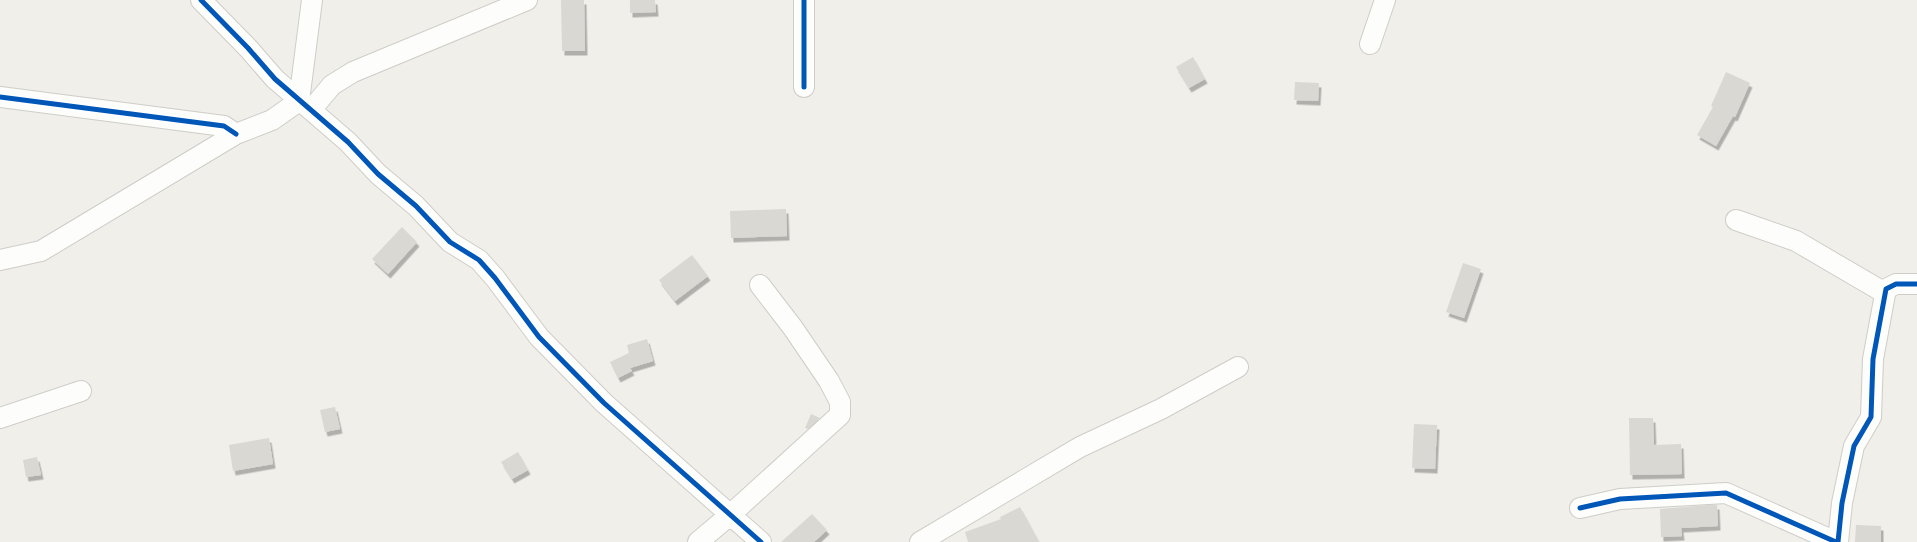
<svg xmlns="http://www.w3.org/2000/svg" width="1917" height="542" font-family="Barlow,sans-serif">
<defs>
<filter id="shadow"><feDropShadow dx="2.5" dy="4.5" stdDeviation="0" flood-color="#0004"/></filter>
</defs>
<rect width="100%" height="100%" fill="#f0efea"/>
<!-- building -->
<path fill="#dad8d3" filter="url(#shadow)" d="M561 0H584L585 51H562Z
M630 0H655L656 12 630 13Z
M1193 57 1205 79 1189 88 1176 67Z
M1726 72 1750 83 1735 117 1733 116 1716 146 1697 135 1713 107 1711 106Z
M1295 82 1319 83 1318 101 1294 100Z
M786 209 787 236 731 238 730 211Z
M402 227 417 242 388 274 372 259Z
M692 255 708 276 675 301 659 280Z
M1463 263 1481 269 1464 318 1446 312Z
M647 339 653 361 630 368 632 371 618 378 610 362 629 353 627 345Z
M335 407 340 429 325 432 320 410Z
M811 414 820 418 808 429 805 428Z
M1629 418H1653L1654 445 1681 444 1682 474 1630 475Z
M1414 424 1437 425 1435 469 1412 468Z
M269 438 273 464 233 471 229 445Z
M518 452 528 470 512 479 501 462Z
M37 457 41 475 26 477 23 460Z
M1709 505H1717L1718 526 1681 528 1682 536 1661 537 1660 509Z
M1020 507 1039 542H968L965 532 1001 519 1000 517Z
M812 514 827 530 814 542H781Z
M1856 525 1881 526V542H1855Z"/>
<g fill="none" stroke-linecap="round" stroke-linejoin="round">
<!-- minor casing -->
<g stroke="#cecdc8" stroke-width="22">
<path id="minor" d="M201 0 248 48 275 79 348 142 378 174 416 206 450 242 479 260 495 278 539 337 604 403 761 542
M804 0V87
M1370 44 1385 0
M0 97 224 126 236 134
M311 110 332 85 353 72 527 0
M1736 220 1796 241 1885 293 1886 289
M0 260 41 251 236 134 272 120 299 101 312 0
M0 418 81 391
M1580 508 1620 499 1726 493 1836 542
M698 542 730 515 840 415V402L829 381 793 328 760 285
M920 542 1080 447 1161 409 1238 367
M1838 542 1842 503 1854 446 1871 417 1873 359 1886 289 1896 284H1917"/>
</g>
<!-- minor -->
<use href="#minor" stroke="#fdfdfc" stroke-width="20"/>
<!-- cycleway casing -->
<g stroke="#fff" stroke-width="8">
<path id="cycleway" d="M201 0 248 48 275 79 348 142 378 174 416 206 450 242 479 260 495 278 539 337 604 403 761 542
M804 0V87
M0 97 224 126 236 134
M1580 508 1620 499 1726 493 1836 542
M1838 542 1842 503 1854 446 1871 417 1873 359 1886 289 1896 284H1917"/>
</g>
<!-- cycleway -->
<use href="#cycleway" stroke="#0057b8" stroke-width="5"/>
</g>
</svg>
